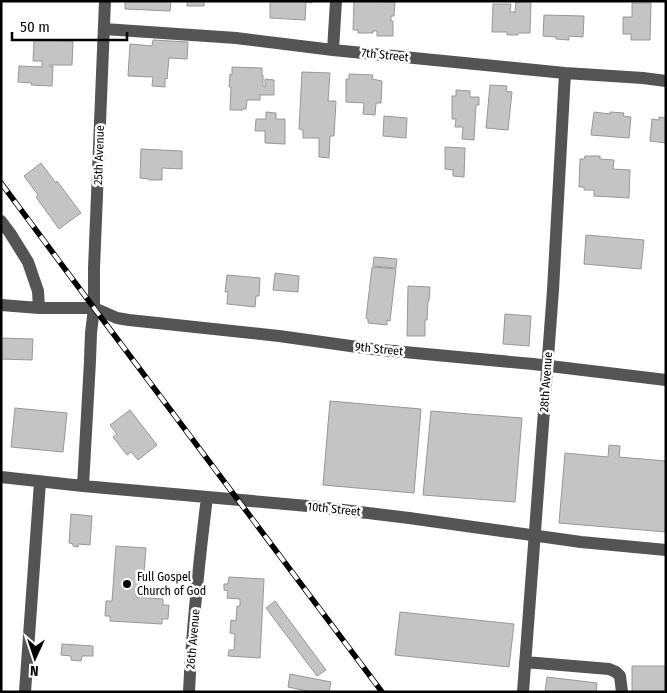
<svg xmlns="http://www.w3.org/2000/svg" width="667" height="693" font-family="'Fira Sans Condensed',sans-serif">
<rect width="100%" height="100%" fill="#fff"/>
<!-- building -->
<path fill="#c4c4c4" stroke="#989898" d="M125 1H171L170 11 125 9Z
M187 1H204V6H187Z
M270 1H312V3L306 2 305 20 270 18Z
M354 1 395 2 394 16H391V21H393V36H377V31H373V33H358V30H353Z
M516 1H531L530 33H518V35H507V32H492L493 4H511L510 12H515Z
M632 3H651L650 40H631V34H623V17H632Z
M544 15 584 16 583 37 569 36V40L556 39V37L543 36Z
M34 40 73 41 72 65H50V67L53 66 52 86 31 85 32 83 18 82 19 66 42 67V61H33Z
M153 40 188 42 187 59 169 58 167 79 165 78V87L152 86 153 77 128 76 130 44 152 46Z
M232 67 262 68V75H263V86L265 87V79L274 80V95H260V100H247L246 109H243V110H230L231 87H229L230 74 232 75Z
M302 72 330 73 328 101H336L334 136H330L329 158 319 157V138H303V130L299 129Z
M349 74 373 75 372 79 382 81 381 103H376L375 115 363 114 364 103 346 102V79H349Z
M490 85 507 86 506 91 512 92 508 130 486 128Z
M456 90 470 91V97H479V105H476L474 140 462 139 463 127H455L456 119H452V96H456Z
M266 112 276 113V119H285V144L265 143V131H255L256 119H266Z
M594 112 610 114V112L624 113 623 116 631 117 629 138 591 135Z
M384 116 407 118 406 138 383 136Z
M659 117 666 118V143L650 141 652 119 659 120Z
M445 147 465 148 464 177 453 176V170L445 169Z
M141 149 182 151V169L162 168V180H149V179L140 178Z
M585 156H600V159L614 160 613 169 630 170 629 198 594 196V190H584V187H579L580 159H584Z
M41 163 56 183 57 181 81 213 59 229 36 197 38 195 24 176Z
M586 235 644 240 641 269 584 264Z
M374 257 397 259 396 268 373 266Z
M372 267 396 269 390 321 387 320V325L368 323V319L366 318Z
M275 273 299 276 298 292 273 290Z
M227 275 260 278 259 296H256L255 307 227 304 228 292H225Z
M408 286 430 287 429 301H428L427 320H425V336H407Z
M505 314 531 316 529 346 503 344Z
M1 338 33 339 32 360 1 359Z
M330 401 421 409 414 493 323 485Z
M15 408 67 413 63 452 11 447Z
M130 410 157 445 138 460 131 452 127 455 113 437 117 434 110 425Z
M431 411 522 418 515 502 423 495Z
M609 445 620 446 619 457 666 461V532L559 523 565 453 608 457Z
M71 514 92 516 90 545 78 544V547L73 546V544L69 543Z
M116 546 146 548 144 572H138V581H140V587H137L136 597 163 599V605H169L168 619H162V624L110 621V616H105L106 601H112Z
M229 577 264 579 260 658 228 656 229 650H234L235 634 230 633 231 620 236 621 237 606H240V599L227 598 228 591 224 590V584H228Z
M275 601 326 670 317 676 266 608Z
M400 612 514 624 509 667 395 655Z
M62 644 93 646V656H82L81 661 71 660V656L61 655Z
M632 666H666V692H632Z
M290 674 331 682 329 692H311L288 687Z
M547 677 597 683 596 692H545Z"/>
<g fill="none" stroke-linecap="round" stroke-linejoin="round">
<!-- minor -->
<path stroke="#545454" stroke-width="12" d="M104 29 236 38 333 50 565 73 643 78 666 81
M333 50 336 1
M1 221 10 233 28 262 38 291 39 308
M1 305 39 308H94L117 318 129 320 279 336 372 349 533 364 666 380
M1 477 83 486 319 507 409 518 581 542 666 550
M83 486 90 361 91 333 94 308V268L105 1
M525 662 609 669 616 672 620 676 622 692
M25 692 40 482
M189 692C192 627 199 562 207 497
M523 692 553 290 565 73"/>
<!-- rail casing -->
<g stroke="#000" stroke-width="5.5">
<path id="rail" d="M1 183 94 308 382 692"/>
</g>
<!-- rail -->
<use href="#rail" stroke="#fff" stroke-width="4" stroke-dasharray="11" stroke-linecap="butt"/>
</g>
<!-- markers -->
<circle fill="#000" stroke="#fff" stroke-width="2" cx="127" cy="584" r="5"/>
<g text-anchor="middle" dominant-baseline="central" stroke-width="5" stroke-linejoin="round" paint-order="stroke">
<!-- street labels -->
<g font-size="12" fill="#000" stroke="#fff">
<text transform="translate(385 55) rotate(6)">7th Street</text>
<text transform="translate(99 155) rotate(-88)">25th Avenue</text>
<text transform="translate(379 349) rotate(6)">9th Street</text>
<text transform="translate(546 382) rotate(-86)">28th Avenue</text>
<text transform="translate(334 509) rotate(6)">10th Street</text>
<text transform="translate(193 639) rotate(-85)">26th Avenue</text>
</g>
<!-- poi labels -->
<g font-size="12" fill="#000" stroke="#fff" text-anchor="start">
<text x="137" y="577">Full Gospel<tspan x="137" dy="14">Church of God</tspan></text>
</g>
</g>
<!-- border -->
<rect width="667" height="693" fill="none" stroke="#000000" stroke-width="5"/>
<!-- north arrow -->
<g transform="translate(35 658) rotate(183)" stroke="#ffffff" stroke-width="4" paint-order="stroke">
<path d="M0-4L9 19L0 12L-9 19Z" fill="#000000"/>
<text y="-8" font-size="14" font-weight="bold" text-anchor="middle" fill="#000000">N</text>
</g>
<!-- scale -->
<path d="M12 32v8h115v-8" fill="none" stroke="#000000" stroke-width="2.5"/>
<text x="20" y="32" font-size="15" fill="#000000" stroke="#ffffff" stroke-width="4" paint-order="stroke">50 m</text>
</svg>
